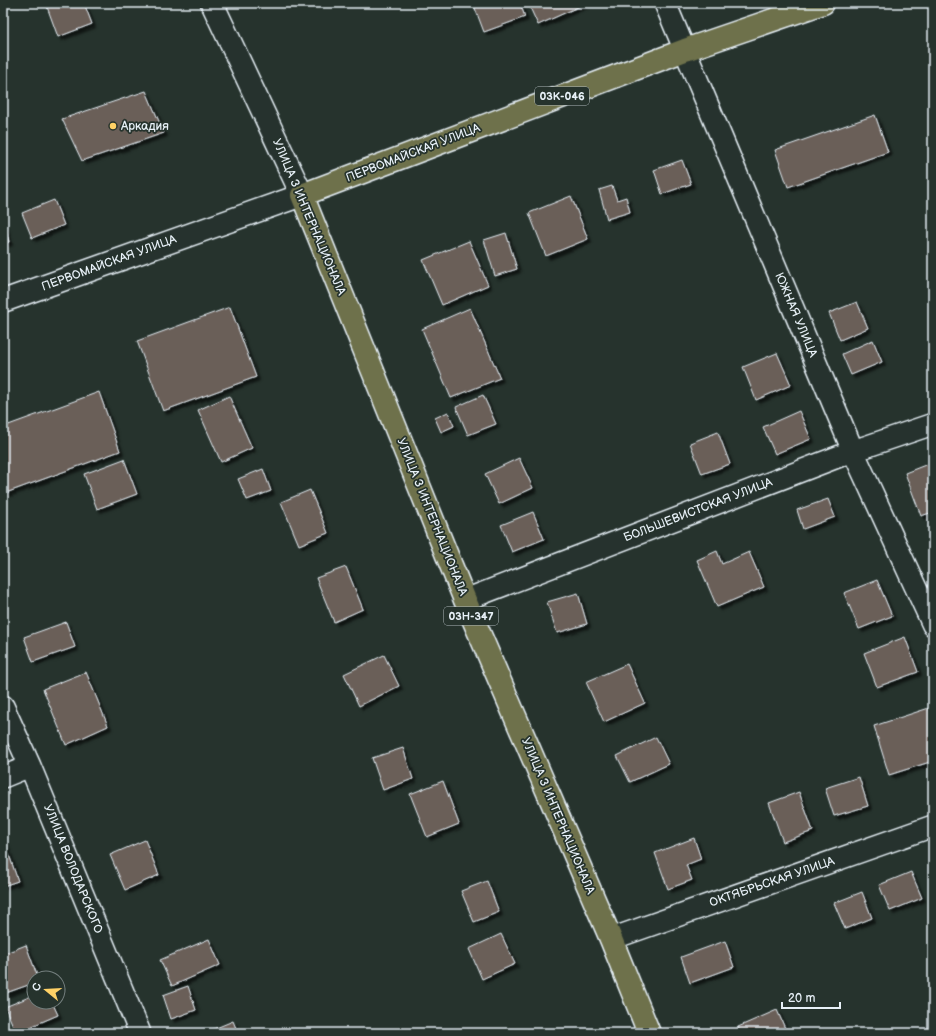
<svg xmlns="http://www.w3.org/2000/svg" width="936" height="1036" font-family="'Balsamiq Sans',sans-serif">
<defs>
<filter id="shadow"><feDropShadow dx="3.5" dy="3.5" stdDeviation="1" flood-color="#0009"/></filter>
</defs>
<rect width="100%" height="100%" fill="#26332d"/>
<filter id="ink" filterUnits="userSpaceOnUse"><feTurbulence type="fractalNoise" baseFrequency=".025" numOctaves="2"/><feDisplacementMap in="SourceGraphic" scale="8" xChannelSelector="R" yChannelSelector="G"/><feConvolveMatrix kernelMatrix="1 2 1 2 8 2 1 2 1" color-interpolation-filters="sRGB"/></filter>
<g filter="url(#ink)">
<!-- building -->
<path fill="#6a5e58" stroke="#e8f1f8" filter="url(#shadow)" d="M48 3H84L92 24 58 37 46 4Z
M473 3H520L525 17 484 32Z
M528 3H587L538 25Z
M146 91 164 133 82 161 62 119Z
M875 115 888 152 788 187 775 150Z
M682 160 691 184 662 194 654 170Z
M612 186 617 200 626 197 630 212 607 219 599 190Z
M571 196 588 239 546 256 529 213Z
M54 200 64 225 32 238 22 213Z
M3 220 9 242 3 244Z
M506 233 517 269 495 276 484 240Z
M469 241 488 285 442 305 423 260Z
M857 302 868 328 840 340 829 313Z
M230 307 256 377 163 411 137 341Z
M470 308 500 378 451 398 422 329Z
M873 340 882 362 851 375 842 354Z
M777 353 791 385 756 400 743 367Z
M99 392 120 451 3 494V427Z
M483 395 496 424 468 435 456 407Z
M229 396 252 448 221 462 198 410Z
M799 411 811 439 775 454 763 427Z
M448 412 454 426 441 432 435 418Z
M718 432 730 464 702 474 690 443Z
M519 458 533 488 499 504 485 474Z
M124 459 137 494 97 509 84 474Z
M933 462V512L921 516 905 473Z
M263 469 271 491 247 500 238 479Z
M310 490 328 533 299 545 281 502Z
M828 499 835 517 803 529 797 510Z
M533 512 544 539 512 552 501 525Z
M717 551 722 564 749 552 764 587 717 607 697 560Z
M346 567 363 609 334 622 316 578Z
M877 580 892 616 859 629 844 593Z
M578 593 587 624 557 633 547 602Z
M66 622 75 647 33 662 24 637Z
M905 637 918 672 877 687 864 653Z
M384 655 399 686 359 706 344 674Z
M627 664 645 703 604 722 586 682Z
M86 672 108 726 66 745 43 689Z
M929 708 933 720V761L889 775 874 726Z
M656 737 669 764 630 782 617 756Z
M403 748 413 779 383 790 372 758Z
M859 777 868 806 834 816 825 788Z
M443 781 459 824 427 837 410 794Z
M799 792 813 831 783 842 769 803Z
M3 837 18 881 3 886Z
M694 838 701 859 686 865 692 880 668 889 655 853Z
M145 840 159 875 125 890 110 855Z
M911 872 922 898 890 911 879 885Z
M487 881 499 912 474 922 461 891Z
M862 892 872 918 845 929 834 903Z
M501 934 515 964 482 979 469 949Z
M209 939 220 965 172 986 160 960Z
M725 941 734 967 690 983 681 957Z
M26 945 38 978H34V983L3 994V954Z
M188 986 196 1010 171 1019 163 995Z
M34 995V1002H52L58 1015 16 1033 5 1007Z
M777 1010 787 1033H741L738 1027Z
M233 1021 238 1033H204Z"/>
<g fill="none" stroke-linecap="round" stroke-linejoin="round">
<!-- minor casing -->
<g stroke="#e8f1f8" stroke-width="24">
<path id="minor" d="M665 3 853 451 933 625
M465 600 853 451 933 424
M3 706 30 766 140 1033
M3 777 30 766
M611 939 933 826"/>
</g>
<!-- tertiary casing -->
<g stroke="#e8f1f8" stroke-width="25">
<path id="tertiary" d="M212 3 302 195"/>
</g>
<!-- secondary casing -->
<g stroke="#e8f1f8" stroke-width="25">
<path id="secondary" d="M3 301 302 195"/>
</g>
<!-- primary casing -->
<g stroke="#e8f1f8" stroke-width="25">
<path id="primary" d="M649 1033 611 939 465 600 302 195 685 50 823 3"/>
</g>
<!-- minor -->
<use href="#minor" stroke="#26332d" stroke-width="21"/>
<!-- tertiary -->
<use href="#tertiary" stroke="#26332d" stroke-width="22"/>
<!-- secondary -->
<use href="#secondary" stroke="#26332d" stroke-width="22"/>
<!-- primary -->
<use href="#primary" stroke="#6e714b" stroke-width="22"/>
</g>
</g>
<!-- markers -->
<circle fill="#ffd166" stroke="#26332d" stroke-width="1.5" cx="113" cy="126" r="4"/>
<g text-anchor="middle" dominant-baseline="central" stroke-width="3.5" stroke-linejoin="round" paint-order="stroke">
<!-- shield labels -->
<g fill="#26332d" stroke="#aeb8bb" stroke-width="1">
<rect x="535" y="87" width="54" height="18" rx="3"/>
<rect x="444" y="607" width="54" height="18" rx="3"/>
</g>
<g font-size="11" font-weight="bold" fill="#e8f1f8">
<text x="562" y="96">03К-046</text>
<text x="471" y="616">03Н-347</text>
</g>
<!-- poi labels -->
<g font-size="12" fill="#e8f1f8" stroke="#26332d" text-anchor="start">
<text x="121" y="126">Аркадия</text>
</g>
<!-- street labels -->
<g font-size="12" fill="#e8f1f8" stroke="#26332d">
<text transform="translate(413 153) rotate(-21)">ПЕРВОМАЙСКАЯ УЛИЦА</text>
<text transform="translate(309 217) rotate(67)">УЛИЦА 3 ИНТЕРНАЦИОНАЛА</text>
<text transform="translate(109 263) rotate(-20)">ПЕРВОМАЙСКАЯ УЛИЦА</text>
<text transform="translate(796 315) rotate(67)">ЮЖНАЯ УЛИЦА</text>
<text transform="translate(698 510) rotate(-21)">БОЛЬШЕВИСТСКАЯ УЛИЦА</text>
<text transform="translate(432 517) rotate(68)">УЛИЦА 3 ИНТЕРНАЦИОНАЛА</text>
<text transform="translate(558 816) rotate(67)">УЛИЦА 3 ИНТЕРНАЦИОНАЛА</text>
<text transform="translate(73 869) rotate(68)">УЛИЦА ВОЛОДАРСКОГО</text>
<text transform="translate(772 882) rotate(-19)">ОКТЯБРЬСКАЯ УЛИЦА</text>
</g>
</g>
<!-- margin -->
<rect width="936" height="1036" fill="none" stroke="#26332d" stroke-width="16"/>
<rect x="8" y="8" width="920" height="1020" fill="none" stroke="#e8f1f8" stroke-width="1.5" filter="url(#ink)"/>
<!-- north arrow -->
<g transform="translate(46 990) rotate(288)"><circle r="19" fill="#26332d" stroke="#747f7e"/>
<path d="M0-3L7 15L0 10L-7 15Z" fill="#ffd166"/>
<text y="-6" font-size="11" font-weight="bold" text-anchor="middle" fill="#e8f1f8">С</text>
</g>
<!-- scale -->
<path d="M782 1002v6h58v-6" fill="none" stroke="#e8f1f8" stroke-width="2"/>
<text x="788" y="1002" font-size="12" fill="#e8f1f8" stroke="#26332d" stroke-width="3" paint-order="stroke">20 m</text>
</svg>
